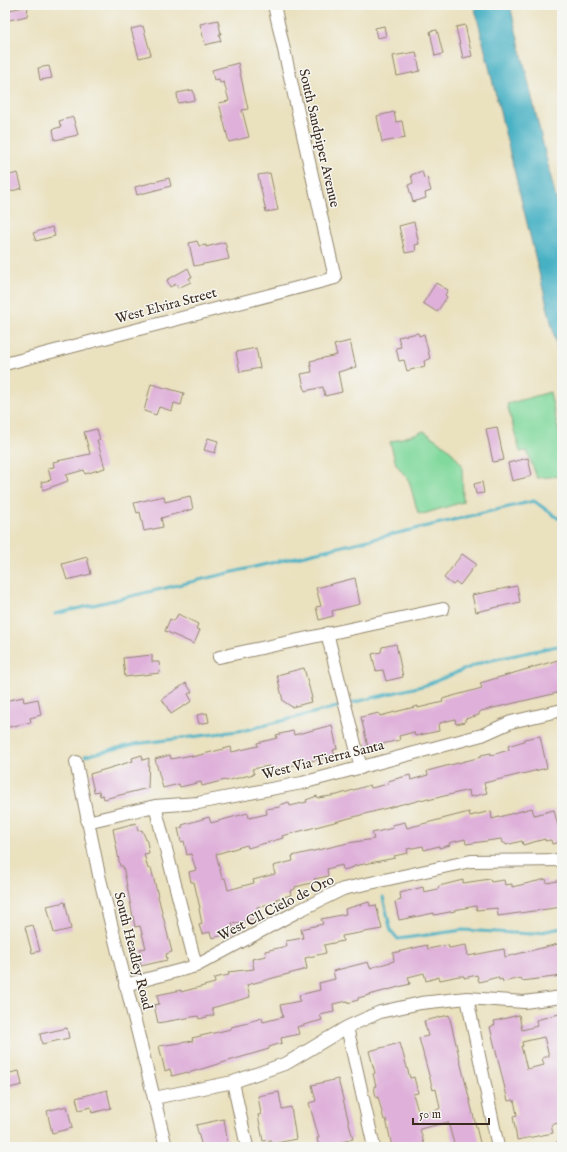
<svg xmlns="http://www.w3.org/2000/svg" width="567" height="1152" font-family="'IM FELL English',serif">
<rect width="100%" height="100%" fill="#f6f6f2"/>
<filter id="ink" filterUnits="userSpaceOnUse"><feTurbulence type="fractalNoise" baseFrequency=".025" numOctaves="2"/><feDisplacementMap in="SourceGraphic" scale="8" xChannelSelector="R" yChannelSelector="G"/><feConvolveMatrix kernelMatrix="1 2 1 2 8 2 1 2 1" color-interpolation-filters="sRGB"/></filter>
<filter id="wash" filterUnits="userSpaceOnUse"><feTurbulence type="fractalNoise" baseFrequency=".012" numOctaves="4" result="noise"/><feDisplacementMap in="SourceGraphic" scale="16" xChannelSelector="R" yChannelSelector="G"/><feGaussianBlur stdDeviation="0.9" result="paint"/><feColorMatrix in="noise" values="0 0 0 0 0 0 0 0 0 0 0 0 0 0 0 0 0 1.4 0 .05"/><feComposite in="paint" operator="in"/></filter>
<g filter="url(#wash)">
<rect width="100%" height="100%" fill="#eae1bf"/>
<!-- green -->
<path fill="#82d99e" stroke="#5e825e" d="M550 392 562 447V476L537 478 527 451 520 452 507 404Z
M424 431 449 449 462 465 463 502 423 514 418 513 409 481 396 464 390 442Z"/>
<!-- water -->
<path fill="#46b1c4" stroke="#406e71" d="M474 5H510L562 224V367Z"/>
<g fill="none" stroke-linecap="round" stroke-linejoin="round">
<!-- stream -->
<path stroke="#46b1c4" stroke-width="3" d="M55 614 534 501 562 521
M347 704 426 685 483 662 562 645
M85 756 135 744 246 730 341 706
M383 897 391 931 398 939 463 930 531 934 562 928"/>
</g>
<g id="blocks">
<!-- building -->
<path fill="#dfb1da" fill-rule="evenodd" d="M28 6 27 16 5 21V11Z
M218 20 221 34H219L221 41 205 45 200 24Z
M465 25 472 56 463 58 456 27Z
M143 26 151 55 139 58 131 29Z
M384 26 386 36 377 38 375 28Z
M437 30 443 54 435 56 430 31Z
M416 52 420 71 397 76 393 56Z
M238 63 248 109 242 110 249 137 229 142 219 103 229 101 224 82 220 83 219 79 214 80 212 70Z
M49 66 52 78 40 80 38 68Z
M193 90 195 100 178 103 177 93Z
M394 112 396 122 402 121 405 138 382 142 377 116Z
M73 117 78 135 55 140 53 129 61 127 59 121Z
M422 171 424 178 427 177 431 191 425 193 426 198 413 202 408 185 413 183 411 175Z
M18 173 22 188 9 192 5 176Z
M270 173 278 210 266 212 258 175Z
M169 178 171 186 137 195 135 187Z
M414 222 419 244 415 245 416 251 405 253 399 226Z
M52 227 55 236 36 241 33 233Z
M197 241 199 246 206 245V247L225 242 229 259 194 266 189 243Z
M188 268 192 277 189 278 191 282 178 288 176 284 170 287 167 280Z
M436 283 448 290 445 295 447 297 437 312 423 303Z
M418 333 419 336 424 334 430 359 424 361 425 366 407 371 404 360 399 361 396 348 401 347 398 337Z
M350 341 356 367 338 372 342 392 325 396 323 387 305 391 301 374 312 372 310 361 337 355 334 345Z
M256 348 260 368 240 372 236 352Z
M151 384 184 393 181 405 174 403 172 411 159 407 156 415 144 411Z
M497 427 504 460 493 462 486 429Z
M97 429 100 440H97L105 468 85 474 84 470 66 475 68 481 43 490 41 482 51 480 48 468 54 467 53 462 90 454 84 432Z
M208 438 218 441 215 453 204 450Z
M528 458 532 476 512 481 508 463Z
M482 482 484 493 476 494 474 484Z
M164 496 165 502 190 496 193 509 161 518 163 527 144 531 140 512 137 513 134 503Z
M462 554 476 564 460 585 456 582 453 585 444 578Z
M87 557 91 574 67 580 62 564Z
M355 578 360 604 332 611 333 616 319 620 316 607 321 606 316 588Z
M517 586 520 602 476 612 472 595Z
M178 614 198 624 196 629 200 630 194 644 165 631 170 619 174 621Z
M396 644 403 677 386 681 383 670 376 671 372 654 381 652 382 647Z
M152 655V662H159L160 673 125 677 123 658Z
M558 660 562 675V687L558 688 557 693 481 711 479 713V715L465 719V722L456 724 455 719 440 723V724L438 725 439 731 415 736 414 732 399 736 400 740 368 747 361 717 379 713 380 716 418 706V708L443 702 442 699 482 688 480 683Z
M304 668 312 698 310 699 311 702 292 707 283 701 277 675Z
M186 683 192 692 188 694 192 701 171 714 162 699Z
M23 697 24 702 38 699 41 715 30 718 31 722 5 728V701Z
M207 713 209 722 199 724 197 715Z
M332 725 337 749 333 750 335 755 270 771 269 766 252 769 254 774 226 781 225 780 202 786 201 782 180 787 179 784 163 788 155 759 170 755 171 759 192 755V757L231 747 232 752 258 746 257 743 277 738 276 735 293 731 294 735Z
M540 736 547 768 484 783 487 793 470 797 469 790 428 800V798L406 804V803L282 836 283 838 248 848 247 845 216 854 222 878H225L228 890 254 883 253 880 275 874 273 866 293 861 292 856 348 843 374 839 372 833 393 828 392 825 405 822 407 828 469 812 470 816 491 811 492 819 532 808 534 815 554 810 562 842 552 844 551 840 545 841V839L523 845 522 841 506 845 505 843H502L501 839 466 844 465 839 449 843 450 845 439 848V846L424 850 423 846 407 849 408 853 394 856 395 858 354 866V867L343 870 342 865 327 869 328 876 314 879 315 882 295 887V889L290 891 291 895 276 899 277 902 257 907 259 912 253 913 254 919 232 924 234 933 212 938 210 932 202 934 199 925 202 924 199 909 200 908 194 882H191L189 872 196 870 191 854 187 855 184 841 181 842 178 828 183 827 182 825 209 817 211 823 248 813 249 818 267 814 266 809 280 807V805L289 802 290 806 307 802 306 800 317 796 318 798 337 795 370 785 371 788 388 784V781L410 775 411 780 428 775 427 771 481 757V755L491 753V755L509 750 508 746 524 741V739Z
M142 755 143 760 149 758 148 788 104 799 103 795 100 796 99 791 94 792 90 774 133 761 132 758Z
M136 823 138 831 142 830 147 842 149 853 144 854 148 869 151 868 172 952 166 954 167 960 141 966 139 957 142 956 140 949 146 948 140 926 135 927 123 866H120L113 829Z
M490 879 491 882 504 880 505 885 512 884V887L546 879 547 883 562 880V907L498 916 497 908 477 910 476 906 454 910 455 911 434 915V913L399 920 395 902 401 900 400 893 423 887 424 892 438 889 439 886 463 880V883Z
M65 902 71 929 54 933 47 906Z
M369 902 370 906 376 905 382 929 342 936 343 941 324 945 326 953 305 958 307 969 247 985 250 997 212 1008 214 1015 199 1019 198 1016 158 1023 154 1005 159 1004 157 995 181 990V992L215 983 214 978 229 975 228 972 254 969 252 959 266 956 265 951 287 946 286 941 303 938 301 929 323 924 321 919 346 914 345 909Z
M33 925 40 951 32 953 25 927Z
M558 944 560 952 562 951V966L560 967 562 976 522 981 521 978 503 982 502 979 499 980 498 977 479 982 477 975 464 978V976H459L440 980 439 977 426 981 424 973 408 977 410 984 358 998V1000L348 1003V1001L333 1004 334 1012 320 1015 322 1020 297 1027 299 1034 281 1038 282 1043 269 1047V1049L188 1073V1072L172 1076 170 1069 165 1071 159 1046 193 1041 192 1038 231 1029V1027L248 1023V1022L262 1018 263 1022 283 1017 280 1005 300 1001 299 995 320 990 319 983 335 979 333 971 368 962 370 968 394 961 393 953 427 945 428 949 448 945 449 948 466 945 468 956 504 949 505 957Z
M559 1014 560 1018H562V1122L551 1125 553 1133 517 1140 513 1116 517 1115 514 1100 508 1101 490 1027 495 1025 494 1021 519 1015 522 1030 537 1026 536 1020ZM544 1037 549 1056 542 1058 544 1065 527 1069 521 1046H523L522 1042Z
M449 1015 481 1147H455L448 1122 420 1129 425 1147H392L386 1119 384 1120 378 1097 376 1098 374 1086H376L373 1074 375 1073 369 1051 400 1043 410 1078 414 1077 418 1093 413 1094 419 1114 435 1111 440 1108 436 1089 433 1090 419 1038 428 1036 424 1021Z
M67 1028 69 1038 42 1044 40 1034Z
M19 1071 22 1085 5 1089V1074Z
M338 1079 353 1139 342 1142 343 1147H319L317 1138H319L309 1103 316 1101 312 1085Z
M107 1090 111 1108 92 1113 91 1107 79 1110 76 1098Z
M279 1092 282 1109 291 1107 296 1139 272 1144 271 1140 263 1141 258 1115 261 1114 258 1096Z
M67 1106 72 1128 52 1133 47 1111Z
M224 1119 228 1145 202 1147 196 1125Z"/>
</g>
</g>
<g filter="url(#ink)">
<use href="#blocks" fill-opacity="0" stroke="#92866e" stroke-width="1"/>
<g fill="none" stroke-linecap="round" stroke-linejoin="round">
<!-- minor casing -->
<g stroke="#92866e" stroke-width="14">
<path id="minor" d="M5 364 335 278 274 5
M327 633 361 768
M219 657 443 609
M76 762 99 875 166 1147
M155 806 196 966
M87 822 155 806 198 803 302 783 482 735 511 722 562 710
M125 985 196 966 300 910 343 889 471 861 562 860
M467 998 498 1147
M347 1027 374 1147
M233 1082 247 1147
M154 1098 233 1082 287 1063 347 1027 380 1012 421 1003 467 998 524 1002 562 997
M561 1147H562"/>
</g>
<!-- minor -->
<use href="#minor" stroke="#fff" stroke-width="12"/>
</g>
</g>
<g text-anchor="middle" dominant-baseline="central" stroke-width="3" stroke-linejoin="round" paint-order="stroke">
<!-- street labels -->
<g font-size="14" fill="#3b2a1e" stroke="#f6f6f2">
<text transform="translate(319 138) rotate(77)">South Sandpiper Avenue</text>
<text transform="translate(166 306) rotate(-15)">West Elvira Street</text>
<text transform="translate(323 760) rotate(-14)">West Via Tierra Santa</text>
<text transform="translate(276 908) rotate(-27)">West Cll Cielo de Oro</text>
<text transform="translate(133 951) rotate(76)">South Headley Road</text>
</g>
</g>
<!-- margin -->
<rect width="567" height="1152" fill="none" stroke="#f6f6f2" stroke-width="20"/>
<!-- scale -->
<path d="M413 1118v6h76v-6" fill="none" stroke="#3b2a1e" stroke-width="2"/>
<text x="419" y="1118" font-size="12" fill="#3b2a1e" stroke="#f6f6f2" stroke-width="3" paint-order="stroke">50 m</text>
</svg>
